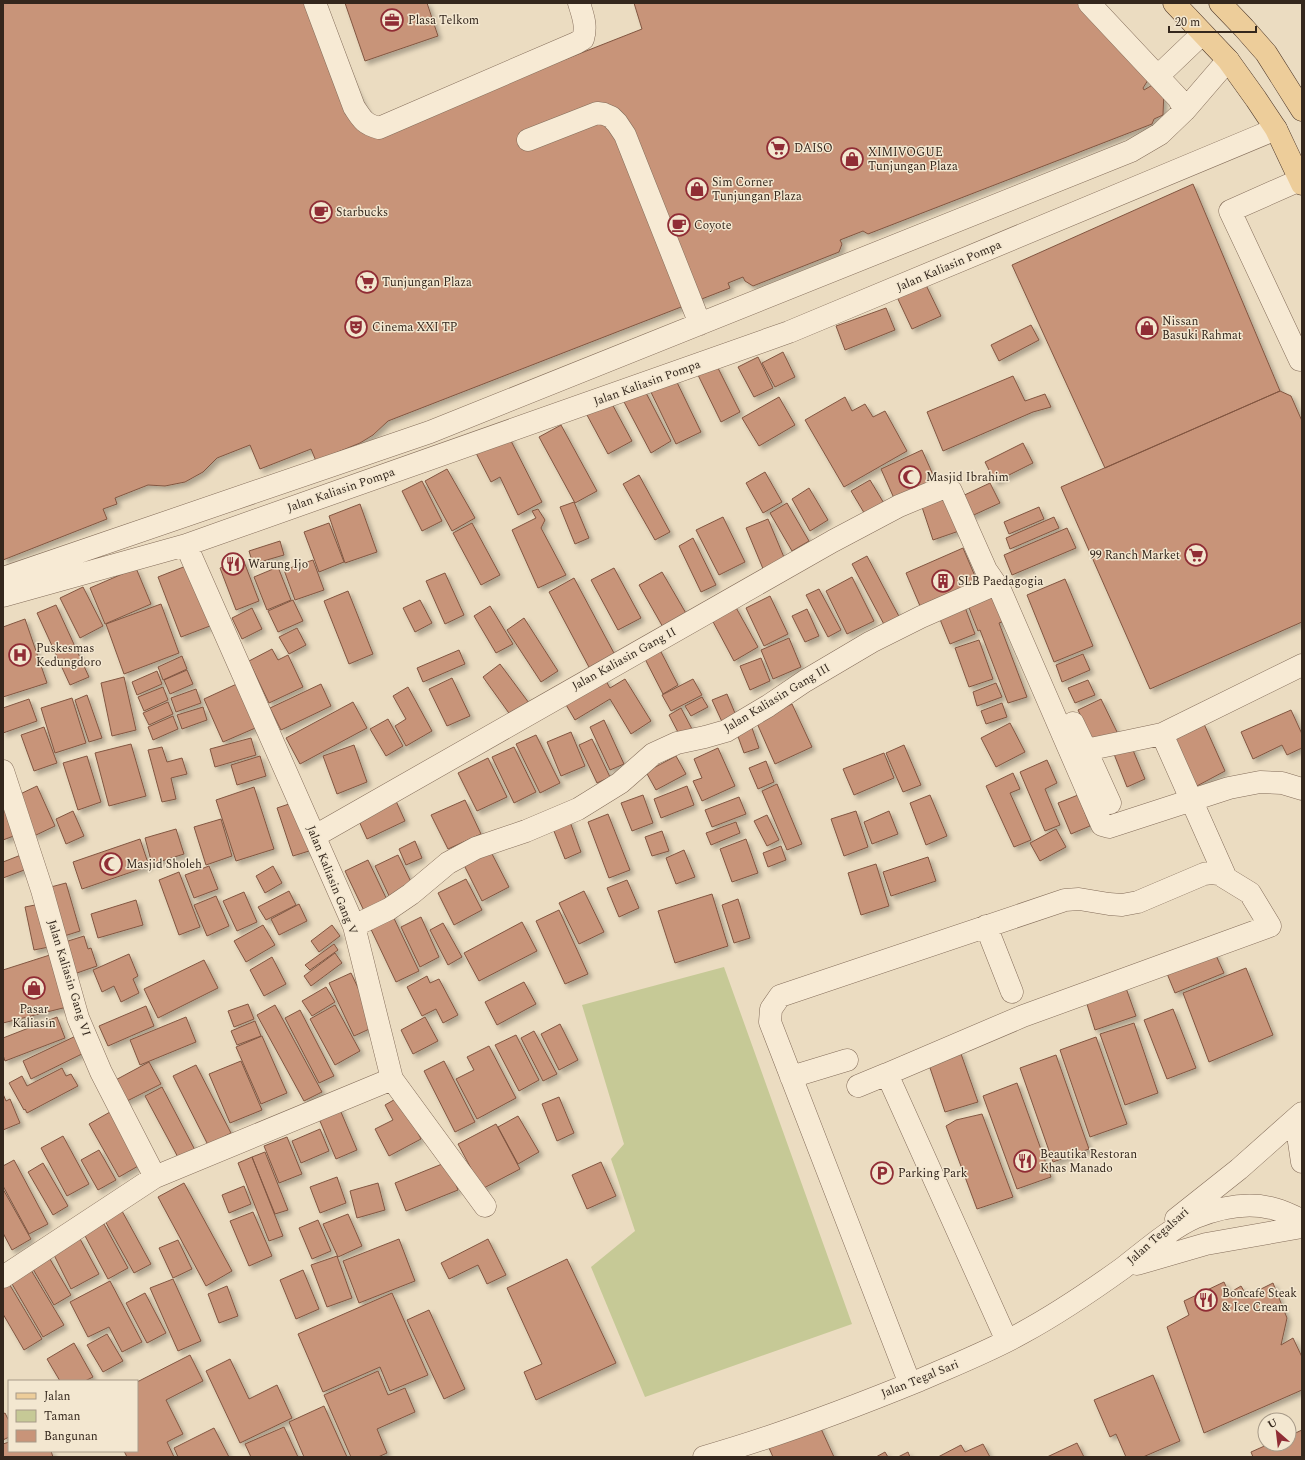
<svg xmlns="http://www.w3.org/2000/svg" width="1305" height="1460" font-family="Spectral,serif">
<defs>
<filter id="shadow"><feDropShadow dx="3.5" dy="3.5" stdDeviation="2" flood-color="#0004"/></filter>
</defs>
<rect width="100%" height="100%" fill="#ebdcc1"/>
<!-- green -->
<path fill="#c6c996" d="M724 967 852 1324 645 1397 591 1267 635 1231 611 1159 624 1144 582 1005Z"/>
<!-- building -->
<path fill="#c89479" stroke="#825641" filter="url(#shadow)" d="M3 3H313L378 133 642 29 634 3H1081L1148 80 1143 88 1144 90 1154 84 1164 90 1163 115 1154 119 1152 124 868 234 863 231 840 240 842 244 839 252 753 286 745 281 743 277 728 283 730 288 388 421 373 435 360 443 316 461 311 449 260 469 250 445 217 458 203 472 185 482 165 486 148 485 115 498 117 504 103 509 107 519 3 560Z
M345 3H427L438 36 365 61Z
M1193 184 1280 391 1105 468 1012 265Z
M925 283 941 316 912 329 897 297Z
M886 308 895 330 845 350 836 326Z
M1031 325 1039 340 999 361 991 345Z
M783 352 795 377 775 387 762 363Z
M758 357 773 388 754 397 738 367Z
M717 366 740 412 721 422 698 375Z
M673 374 701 432 676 444 648 386Z
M1013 376 1025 401 1045 394 1051 407 1033 412 943 451 927 412Z
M644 389 671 441 651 453 623 400Z
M1280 391 1291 396 1302 421V622L1150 689 1061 487Z
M779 397 795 425 759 446 742 418Z
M845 397 852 411 865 404 873 417 885 411 907 451 844 487 805 420Z
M611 402 632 441 608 454 587 415Z
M561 425 597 491 575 503 539 437Z
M508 435 542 502 518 515 500 477 491 482 475 451Z
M1023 443 1033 463 995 482 985 462Z
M922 450 938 486 897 505 881 469Z
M447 469 475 518 452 531 425 481Z
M765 472 782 502 763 513 746 483Z
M639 475 670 532 655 540 623 484Z
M870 480 885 505 866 516 851 491Z
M422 481 442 521 422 531 402 491Z
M990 483 1000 503 965 519 956 499Z
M809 488 828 520 810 531 792 499Z
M947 495 959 531 933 540 921 504Z
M574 502 589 538 575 544 560 507Z
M787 503 809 541 792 551 770 513Z
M360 504 377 552 345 563 329 516Z
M1039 507 1044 519 1009 534 1004 522Z
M538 509 545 520 541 528 566 575 538 588 512 530 536 518 532 511Z
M723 517 745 562 719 575 696 530Z
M1054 517 1059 528 1010 549 1006 538Z
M768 519 786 562 764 571 746 528Z
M329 523 344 562 319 572 304 532Z
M472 523 500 575 481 585 453 533Z
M1067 528 1076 548 1012 575 1004 555Z
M693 538 716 585 701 592 679 546Z
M280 541 284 555 253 564 249 551Z
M963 548 980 588 923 613 906 573Z
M867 556 902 622 887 630 852 564Z
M243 559 259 601 236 610 220 568Z
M313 560 324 590 295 600 284 570Z
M186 566 210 626 181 637 158 577Z
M278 567 291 600 267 610 254 577Z
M136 568 151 604 105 624 90 588Z
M614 568 641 618 618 630 591 580Z
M662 572 687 615 664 629 639 585Z
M445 573 464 615 445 624 426 581Z
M852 577 874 621 847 634 826 591Z
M574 578 615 655 590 669 549 592Z
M1065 579 1093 646 1054 662 1027 595Z
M83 587 103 626 80 638 60 598Z
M819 589 841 630 828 637 806 595Z
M995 589 1007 620 999 623 1027 697 1008 703 980 630 978 631 966 600Z
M348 591 373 654 349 664 324 601Z
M770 596 788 634 764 646 746 608Z
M293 600 303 621 278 632 268 611Z
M420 600 432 623 415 632 403 608Z
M963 602 975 634 950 644 937 612Z
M161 604 179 653 124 674 106 624Z
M734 604 758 647 734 661 711 618Z
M56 605 89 677 70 685 37 613Z
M490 606 513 644 496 653 474 616Z
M252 608 262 629 242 639 232 618Z
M807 609 819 636 805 642 792 616Z
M524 618 558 671 541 682 507 630Z
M25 619 47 683 3 697V627Z
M297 628 306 645 289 654 279 637Z
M789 638 801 667 773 679 761 650Z
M979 640 993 679 969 687 955 648Z
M659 648 678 685 663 694 644 657Z
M272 649 278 660 288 655 303 687 269 703 249 661Z
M459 650 465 664 423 682 417 668Z
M1083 654 1090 670 1062 682 1056 665Z
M182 656 187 669 163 680 158 667Z
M761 658 770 681 750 690 740 666Z
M500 664 529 703 511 716 483 677Z
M187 670 193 684 170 694 164 680Z
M157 671 162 684 137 695 132 682Z
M602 674 610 688 625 679 651 721 631 734 610 699 575 720 562 698Z
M124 677 136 730 112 736 101 683Z
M452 678 470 716 447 726 429 689Z
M693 679 702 695 671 711 662 695Z
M1088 680 1095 695 1075 703 1068 688Z
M241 682 260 726 223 742 204 699Z
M996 683 1002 697 977 706 973 692Z
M321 684 331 706 281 730 270 708Z
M163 687 168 700 144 711 138 697Z
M408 687 432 731 406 746 395 726 406 719 393 696Z
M196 689 201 703 176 712 171 698Z
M727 694 737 718 723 724 712 700Z
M87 695 102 738 89 742 75 700Z
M702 697 708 707 691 716 685 706Z
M72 698 86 743 55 753 41 708Z
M29 699 37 721 3 733V708Z
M1101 699 1118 734 1095 746 1078 710Z
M168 702 173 714 149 725 143 713Z
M353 702 367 728 300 764 286 738Z
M1002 703 1007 717 986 724 981 711Z
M792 704 812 747 775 764 756 721Z
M203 707 207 720 182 729 177 715Z
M681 708 692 729 680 736 669 715Z
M1291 710 1302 734V748L1287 755 1282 745 1253 759 1241 732Z
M173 716 178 729 153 740 148 727Z
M388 719 403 746 386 756 370 729Z
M604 720 624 764 610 770 590 727Z
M1010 723 1025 752 996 767 981 738Z
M1204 724 1225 771 1195 787 1172 740Z
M751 725 759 748 744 753 736 731Z
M44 727 57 763 34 771 21 735Z
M571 732 585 766 561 776 547 742Z
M536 735 560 783 540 793 516 744Z
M251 738 256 755 215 767 210 749Z
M592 739 610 777 597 783 579 745Z
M1130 743 1145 779 1127 787 1112 749Z
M131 744 146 796 109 806 95 753Z
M354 745 367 782 337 794 323 756Z
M904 745 921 785 903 792 886 753Z
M162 747 167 762 182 758 187 774 171 778 176 799 162 802 148 750Z
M514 747 536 792 514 803 492 757Z
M718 748 735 786 702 801 693 781 702 778 694 759Z
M884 753 894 778 854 795 843 769Z
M87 756 101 802 78 810 63 763Z
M260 756 266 776 237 785 231 765Z
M676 756 686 774 656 790 646 772Z
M488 758 507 797 477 811 458 773Z
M1047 760 1057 783 1045 789 1060 825 1045 831 1020 772Z
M766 761 774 782 758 789 749 768Z
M1013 773 1020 789 1010 793 1031 840 1014 847 986 786Z
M777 784 802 844 787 850 762 791Z
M37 786 55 826 34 836 16 796Z
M687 786 694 805 661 818 654 799Z
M254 787 274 849 236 861 216 800Z
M643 795 653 823 632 831 621 803Z
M930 795 947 836 926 845 910 803Z
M1078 795 1090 826 1071 834 1058 803Z
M739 797 746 814 712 827 705 810Z
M3 799 19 834 3 840Z
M465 800 481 834 448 849 431 815Z
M396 801 405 821 367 839 358 819Z
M292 803 309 851 293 856 277 808Z
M73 811 84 836 66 844 56 819Z
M856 811 868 847 844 856 831 819Z
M889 811 898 834 872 844 864 822Z
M608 814 630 870 609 878 588 822Z
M767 815 779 840 767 846 754 821Z
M221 819 232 856 206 865 194 827Z
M569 819 581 852 565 859 552 826Z
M736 822 740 833 711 845 706 833Z
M176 829 184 854 152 864 145 838Z
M1056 829 1066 847 1040 861 1030 843Z
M662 831 669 851 652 856 645 837Z
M140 839 149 866 82 889 73 862Z
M746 839 758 873 732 882 720 849Z
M415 841 422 858 406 865 399 849Z
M781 846 786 860 768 867 763 853Z
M490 850 509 887 482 901 463 863Z
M684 850 695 877 676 884 666 858Z
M21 855 27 869 3 878V862Z
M398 855 414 888 391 900 375 866Z
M928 857 936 881 891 896 883 872Z
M368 860 389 904 366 915 345 871Z
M876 864 889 906 861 915 848 873Z
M209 866 218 889 194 898 185 875Z
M273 866 282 883 265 893 256 876Z
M179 872 200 927 179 935 159 880Z
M466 879 482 910 454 925 438 893Z
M627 880 639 908 619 917 607 888Z
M66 883 80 931 61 937 47 888Z
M289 891 296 905 266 920 258 907Z
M584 891 604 932 579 944 559 903Z
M244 892 257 922 237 931 223 901Z
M712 894 728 946 675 963 658 911Z
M216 896 229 926 207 936 194 905Z
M738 899 750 938 734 943 722 905Z
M136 900 143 925 98 938 91 914Z
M45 903 54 946 34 950 25 907Z
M299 904 307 921 279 935 271 919Z
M559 910 588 974 565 984 536 921Z
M391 912 419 971 396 982 368 923Z
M421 917 439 957 420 967 401 927Z
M522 922 537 951 479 981 464 953Z
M443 923 462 957 448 965 430 930Z
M263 925 275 945 246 962 234 941Z
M332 925 340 936 319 952 311 941Z
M84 936 88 949 91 948 97 966 74 974 65 942Z
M334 944 338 950 310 970 305 965Z
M1214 951 1224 973 1175 993 1166 971Z
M56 953 71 1006 3 1023V970Z
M335 953 342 963 311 986 304 976Z
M129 954 138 976 133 979 139 993 121 1002 114 986 102 992 93 970Z
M272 957 286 984 264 996 250 970Z
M204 960 218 988 158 1018 144 989Z
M1246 968 1273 1035 1209 1062 1183 993Z
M351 973 376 1026 354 1036 329 983Z
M427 976 430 983 439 979 458 1015 443 1023 436 1009 422 1016 407 987Z
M524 982 536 1004 497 1025 485 1002Z
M326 987 335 1002 312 1016 302 1001Z
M1126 988 1136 1016 1095 1030 1086 1001Z
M248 1004 254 1019 234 1027 228 1011Z
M275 1005 322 1092 304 1101 257 1015Z
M335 1005 360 1051 335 1065 310 1019Z
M146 1006 154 1026 108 1046 99 1026Z
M1173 1009 1196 1068 1167 1079 1144 1020Z
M300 1010 334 1076 319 1083 285 1018Z
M57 1017 65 1038 5 1061 3 1055V1038Z
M186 1017 196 1042 140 1065 130 1040Z
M425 1017 438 1041 413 1054 401 1030Z
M255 1021 261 1036 237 1045 231 1031Z
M1134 1023 1158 1093 1125 1105 1100 1034Z
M560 1024 578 1060 559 1070 541 1034Z
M534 1031 557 1074 543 1081 521 1038Z
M78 1035 86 1052 31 1079 23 1061Z
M516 1035 539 1080 519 1091 495 1045Z
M262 1036 287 1093 261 1104 236 1047Z
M1096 1037 1127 1124 1090 1137 1060 1050Z
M489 1046 516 1098 477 1119 456 1079 474 1070 467 1057Z
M960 1051 978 1102 945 1112 928 1062Z
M1056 1055 1089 1149 1053 1162 1020 1068Z
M241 1061 262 1110 230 1123 209 1074Z
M444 1061 475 1122 455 1132 424 1071Z
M149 1062 161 1084 121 1104 110 1083Z
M196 1065 231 1133 208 1145 173 1076Z
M62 1068 66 1076 71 1074 78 1086 27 1113 25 1109 24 1110 9 1083 22 1076 27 1086Z
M1017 1083 1051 1177 1017 1189 983 1096Z
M162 1087 196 1152 180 1161 145 1096Z
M3 1094 6 1101 10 1099 20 1123 3 1130Z
M399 1097 421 1139 389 1156 375 1129 393 1120 385 1105Z
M559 1097 574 1133 557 1141 542 1104Z
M338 1105 357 1150 336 1159 317 1114Z
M110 1112 140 1165 119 1177 89 1124Z
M982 1114 1013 1197 977 1209 946 1126 956 1120Z
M518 1116 539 1152 518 1164 498 1127Z
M496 1124 520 1169 482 1189 458 1144Z
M320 1129 329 1151 301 1163 292 1141Z
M63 1136 89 1184 67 1196 41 1148Z
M287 1137 302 1174 279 1183 264 1146Z
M99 1150 116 1180 98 1190 81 1160Z
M265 1152 288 1210 275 1214 252 1157Z
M252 1157 283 1236 269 1241 238 1163Z
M14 1160 48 1224 29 1234 3 1186V1166Z
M447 1162 458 1190 406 1211 395 1183Z
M601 1162 616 1196 587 1209 572 1175Z
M43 1163 68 1206 53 1215 28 1172Z
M337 1177 346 1203 320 1213 310 1187Z
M184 1183 232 1271 206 1286 158 1197Z
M378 1183 385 1210 357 1218 350 1191Z
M244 1186 251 1204 229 1213 222 1195Z
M3 1189 31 1239 12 1250 3 1233Z
M122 1211 151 1264 134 1273 105 1221Z
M253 1212 272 1256 249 1266 230 1221Z
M348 1214 362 1246 338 1257 323 1224Z
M318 1220 331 1251 312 1259 299 1228Z
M104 1224 128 1268 108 1279 84 1234Z
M79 1237 99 1274 71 1289 52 1251Z
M399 1239 415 1281 359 1303 343 1261Z
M488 1239 506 1275 487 1284 478 1265 449 1279 441 1263Z
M178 1240 192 1269 173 1278 159 1248Z
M47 1254 71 1295 54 1305 30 1264Z
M337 1256 352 1298 327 1307 311 1265Z
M567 1259 616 1363 536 1400 524 1372 542 1364 507 1288Z
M28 1265 64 1325 43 1337 8 1277Z
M303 1270 319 1309 296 1319 280 1280Z
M173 1279 201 1341 178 1351 150 1288Z
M110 1281 142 1342 122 1352 109 1327 88 1337 70 1302Z
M8 1282 42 1339 24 1350 3 1314V1285Z
M1224 1282 1229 1293 1241 1286 1247 1296 1273 1283 1287 1318 1281 1345 1293 1338 1302 1357V1390L1204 1433 1167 1327 1189 1315 1184 1301Z
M227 1286 238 1316 219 1323 208 1294Z
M145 1293 166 1333 147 1343 126 1303Z
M392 1293 428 1375 390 1391 380 1367 323 1392 298 1334Z
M429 1310 465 1389 444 1399 407 1320Z
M107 1334 123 1361 103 1372 87 1345Z
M74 1343 93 1377 85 1381H60L47 1359Z
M190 1355 203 1381 166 1400 183 1434 167 1442 174 1457H127L124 1451H137V1382Z
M230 1359 249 1399 277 1385 292 1418 240 1443 206 1371Z
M378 1371 388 1395 405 1388 415 1412 377 1429 387 1453 378 1457H351L324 1395Z
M1153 1375 1180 1441 1143 1457H1126L1116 1434 1110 1437 1094 1400Z
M324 1406 347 1457H304L289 1422Z
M5 1413 9 1421V1437L3 1440V1414Z
M817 1420 834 1457H773L765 1439Z
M284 1427 298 1457H251L245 1444Z
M214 1428 229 1457H178L174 1448Z
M1302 1430V1457H1253L1251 1452 1269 1444H1289V1436Z
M9 1442V1451H51L53 1457H3V1444Z
M1077 1443 1084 1457H1047Z
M983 1444 990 1457H938L961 1445 965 1452Z
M885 1452 888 1457H876Z
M908 1452 910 1457H898Z"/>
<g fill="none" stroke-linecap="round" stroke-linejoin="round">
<!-- minor casing -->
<g stroke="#846d5a" stroke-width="23">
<path id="minor" d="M315 3 354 107C362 119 364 124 379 128L576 43 583 39C587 26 583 16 579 3
M1089 3 1178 98 1185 110
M1158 76 1202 34
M528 140 597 113 604 114 611 117 617 123 625 135 700 324
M1300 180 1230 211 1300 360
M186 545 354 926 392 1079 485 1206
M3 578 430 432 1131 151 1160 134 1185 110 1228 60
M3 596 186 545 789 332 1276 129
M1073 723 1086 750 1162 734 1302 665
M1162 734 1226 878
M1086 750 1110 803
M3 771 42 890 78 1018 101 1072 155 1177
M315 836 833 541 899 506 945 487 951 491 986 570 1001 592 1102 825 1109 827 1229 788 1260 782 1282 783 1302 789
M354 926 389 909 411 894 448 863 476 848 526 831 578 809 620 783 653 754 677 743 705 737 726 731 768 706 805 681 871 642 921 617 996 584
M986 926 1012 992
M791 1077 847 1060
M858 1086 887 1074
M1298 1117V1135L1302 1162
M1176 1219 1239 1169 1302 1113
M1137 1264 1206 1244 1302 1227
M3 1277 155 1177 392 1079
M910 1384 770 1022 771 1009 780 996 1065 900 1079 899 1109 904 1122 905 1138 902 1204 874 1212 873 1219 874 1250 893 1270 926 1023 1016 887 1074 1007 1341
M704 1457C778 1436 849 1409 920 1380 954 1365 990 1351 1022 1333 1057 1314 1091 1291 1123 1268 1145 1251 1171 1228 1196 1217 1219 1208 1247 1202 1271 1208 1282 1210 1292 1216 1302 1220"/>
</g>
<!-- major casing -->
<g stroke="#523c2e" stroke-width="23">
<path id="major" d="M1174 3 1228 60 1256 99 1276 129 1302 184
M1220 3 1244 28 1266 53 1302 110"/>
</g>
<!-- minor -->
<use href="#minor" stroke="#f7ead4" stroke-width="22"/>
<!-- major -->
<use href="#major" stroke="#edcd9a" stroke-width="22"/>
</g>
<!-- icons -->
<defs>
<g id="office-ring" transform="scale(1.15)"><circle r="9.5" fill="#f3e7d0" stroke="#902d35" stroke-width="1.5"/><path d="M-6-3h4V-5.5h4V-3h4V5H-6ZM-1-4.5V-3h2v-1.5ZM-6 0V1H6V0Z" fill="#902d35"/></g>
<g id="supermarket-ring" transform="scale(1.15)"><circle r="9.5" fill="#f3e7d0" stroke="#902d35" stroke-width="1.5"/><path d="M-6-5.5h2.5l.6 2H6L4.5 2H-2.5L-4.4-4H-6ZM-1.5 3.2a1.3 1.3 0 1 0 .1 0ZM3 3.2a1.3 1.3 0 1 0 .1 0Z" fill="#902d35"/></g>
<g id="shop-ring" transform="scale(1.15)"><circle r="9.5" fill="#f3e7d0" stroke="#902d35" stroke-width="1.5"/><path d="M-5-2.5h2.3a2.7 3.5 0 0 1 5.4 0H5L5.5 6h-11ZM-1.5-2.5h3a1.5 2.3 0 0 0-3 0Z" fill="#902d35"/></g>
<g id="cafe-ring" transform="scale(1.15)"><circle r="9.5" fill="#f3e7d0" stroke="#902d35" stroke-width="1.5"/><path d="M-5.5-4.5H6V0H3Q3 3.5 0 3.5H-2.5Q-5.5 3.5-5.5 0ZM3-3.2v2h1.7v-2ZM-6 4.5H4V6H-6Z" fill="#902d35"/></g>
<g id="theatre-ring" transform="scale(1.15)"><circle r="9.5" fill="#f3e7d0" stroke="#902d35" stroke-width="1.5"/><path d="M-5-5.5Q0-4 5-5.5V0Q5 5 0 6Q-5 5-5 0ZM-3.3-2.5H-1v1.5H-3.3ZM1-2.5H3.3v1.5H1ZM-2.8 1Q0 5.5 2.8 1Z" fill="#902d35"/></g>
<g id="mosque-ring" transform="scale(1.15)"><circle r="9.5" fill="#f3e7d0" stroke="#902d35" stroke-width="1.5"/><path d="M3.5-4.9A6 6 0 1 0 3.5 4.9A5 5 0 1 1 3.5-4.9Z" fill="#902d35"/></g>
<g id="restaurant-ring" transform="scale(1.15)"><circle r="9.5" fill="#f3e7d0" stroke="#902d35" stroke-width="1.5"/><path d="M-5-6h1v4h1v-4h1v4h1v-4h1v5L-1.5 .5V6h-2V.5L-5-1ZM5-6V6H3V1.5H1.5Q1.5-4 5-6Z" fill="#902d35"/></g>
<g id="building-ring" transform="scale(1.15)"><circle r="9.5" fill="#f3e7d0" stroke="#902d35" stroke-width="1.5"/><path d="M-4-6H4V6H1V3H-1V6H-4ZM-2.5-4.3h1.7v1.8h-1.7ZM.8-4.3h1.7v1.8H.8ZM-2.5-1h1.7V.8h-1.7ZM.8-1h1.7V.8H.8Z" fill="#902d35"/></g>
<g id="hospital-ring" transform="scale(1.15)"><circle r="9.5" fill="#f3e7d0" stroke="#902d35" stroke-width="1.5"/><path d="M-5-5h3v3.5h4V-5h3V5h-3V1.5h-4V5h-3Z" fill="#902d35"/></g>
<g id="parking-ring" transform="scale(1.15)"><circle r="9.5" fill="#f3e7d0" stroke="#902d35" stroke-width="1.5"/><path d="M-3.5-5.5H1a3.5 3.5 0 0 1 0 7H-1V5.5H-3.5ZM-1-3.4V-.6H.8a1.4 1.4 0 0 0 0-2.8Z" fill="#902d35"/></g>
</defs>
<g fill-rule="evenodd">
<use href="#office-ring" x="392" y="20"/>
<use href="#supermarket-ring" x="778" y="148"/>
<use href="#shop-ring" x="852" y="159"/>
<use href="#shop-ring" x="697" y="189"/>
<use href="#cafe-ring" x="321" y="212"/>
<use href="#cafe-ring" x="679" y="225"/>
<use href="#supermarket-ring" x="367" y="282"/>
<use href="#theatre-ring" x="356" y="327"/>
<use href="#shop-ring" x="1147" y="328"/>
<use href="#mosque-ring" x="910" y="477"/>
<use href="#supermarket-ring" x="1196" y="555"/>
<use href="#restaurant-ring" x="233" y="564"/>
<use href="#building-ring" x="943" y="581"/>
<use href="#hospital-ring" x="20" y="655"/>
<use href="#mosque-ring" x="111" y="864"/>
<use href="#shop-ring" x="34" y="988"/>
<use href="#restaurant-ring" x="1025" y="1161"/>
<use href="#parking-ring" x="882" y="1173"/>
<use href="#restaurant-ring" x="1206" y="1300"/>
</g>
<g text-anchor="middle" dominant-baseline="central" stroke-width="3" stroke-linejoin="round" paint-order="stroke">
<!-- poi labels -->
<g font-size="12" fill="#34271d" stroke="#f3e7d0" text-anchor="start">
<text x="408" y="20">Plasa Telkom</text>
<text x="794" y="148">DAISO</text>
<text x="868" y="152">XIMIVOGUE<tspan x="868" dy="14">Tunjungan Plaza</tspan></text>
<text x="712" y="182">Sim Corner<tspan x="712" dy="14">Tunjungan Plaza</tspan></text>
<text x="336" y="212">Starbucks</text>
<text x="694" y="225">Coyote</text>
<text x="382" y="282">Tunjungan Plaza</text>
<text x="1162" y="321">Nissan<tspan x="1162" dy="14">Basuki Rahmat</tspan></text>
<text x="372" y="327">Cinema XXI TP</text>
<text x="926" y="477">Masjid Ibrahim</text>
<text x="1180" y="555" text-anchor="end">99 Ranch Market</text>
<text x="248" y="564">Warung Ijo</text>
<text x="958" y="581">SLB Paedagogia</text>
<text x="36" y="648">Puskesmas<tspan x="36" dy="14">Kedungdoro</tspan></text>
<text x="126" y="864">Masjid Sholeh</text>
<text x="34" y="1009" text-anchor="middle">Pasar<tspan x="34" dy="14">Kaliasin</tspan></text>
<text x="1040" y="1154">Beautika Restoran<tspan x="1040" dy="14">Khas Manado</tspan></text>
<text x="898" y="1173">Parking Park</text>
<text x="1222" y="1293">Boncafe Steak<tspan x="1222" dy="14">&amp; Ice Cream</tspan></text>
</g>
<!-- street labels -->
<g font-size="12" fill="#34271d" stroke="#f3e7d0">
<text transform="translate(949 266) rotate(-23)">Jalan Kaliasin Pompa</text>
<text transform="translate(647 383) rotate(-20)">Jalan Kaliasin Pompa</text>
<text transform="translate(341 490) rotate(-19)">Jalan Kaliasin Pompa</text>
<text transform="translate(624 659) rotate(-29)">Jalan Kaliasin Gang II</text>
<text transform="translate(777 698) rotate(-31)">Jalan Kaliasin Gang III</text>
<text transform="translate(332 880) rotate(68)">Jalan Kaliasin Gang V</text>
<text transform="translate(69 978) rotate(73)">Jalan Kaliasin Gang VI</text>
<text transform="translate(1158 1236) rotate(-42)">Jalan Tegalsari</text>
<text transform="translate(920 1379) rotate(-22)">Jalan Tegal Sari</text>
</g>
</g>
<!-- border -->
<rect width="1305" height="1460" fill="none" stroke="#34271d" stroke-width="8"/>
<!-- legend -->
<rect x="8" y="1380" width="130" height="72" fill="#f3e7d0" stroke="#a79a88"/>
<rect x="16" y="1393" width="20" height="6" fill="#edcd9a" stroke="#a79a88"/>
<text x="44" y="1400" font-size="12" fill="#34271d">Jalan</text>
<rect x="16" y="1410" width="20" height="12" fill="#c6c996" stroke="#a79a88"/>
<text x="44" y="1420" font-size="12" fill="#34271d">Taman</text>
<rect x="16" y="1430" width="20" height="12" fill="#c89479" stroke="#a79a88"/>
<text x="44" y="1440" font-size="12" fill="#34271d">Bangunan</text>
<!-- north arrow -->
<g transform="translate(1277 1432) rotate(332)"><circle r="19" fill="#f3e7d0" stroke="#a79a88"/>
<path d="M0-3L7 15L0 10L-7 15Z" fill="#902d35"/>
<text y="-6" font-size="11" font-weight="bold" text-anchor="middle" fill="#34271d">U</text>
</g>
<!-- scale -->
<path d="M1169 26v6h87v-6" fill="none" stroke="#34271d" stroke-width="2"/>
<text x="1175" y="26" font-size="12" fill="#34271d" stroke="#f3e7d0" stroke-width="3" paint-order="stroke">20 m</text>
</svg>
